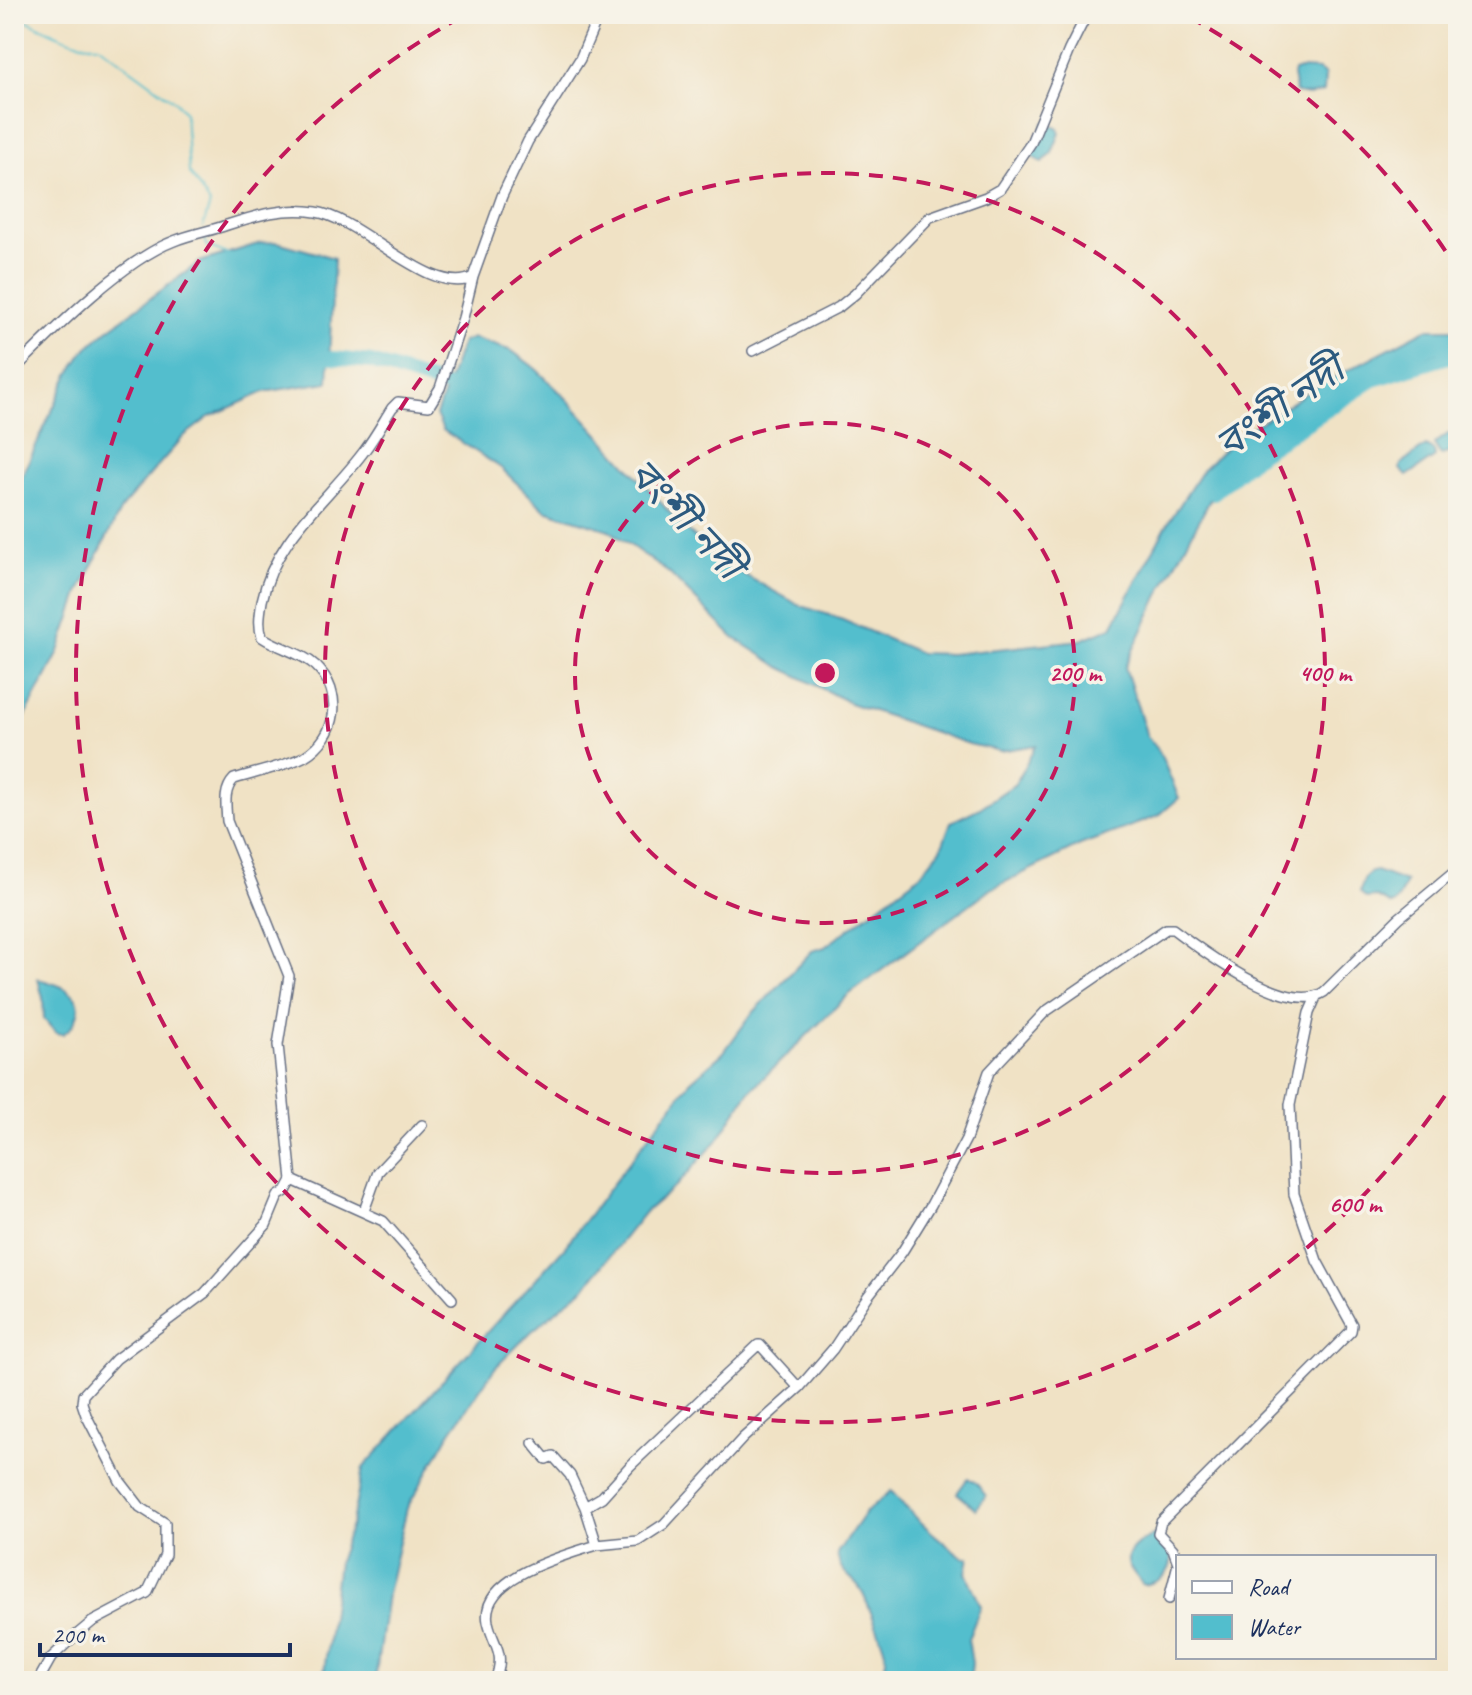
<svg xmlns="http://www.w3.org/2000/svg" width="1472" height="1695" font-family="Caveat,'Noto Sans Bengali',sans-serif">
<rect width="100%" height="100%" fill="#f7f3e8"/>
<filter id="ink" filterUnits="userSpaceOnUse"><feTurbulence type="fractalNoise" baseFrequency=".0125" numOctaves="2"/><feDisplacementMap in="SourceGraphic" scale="16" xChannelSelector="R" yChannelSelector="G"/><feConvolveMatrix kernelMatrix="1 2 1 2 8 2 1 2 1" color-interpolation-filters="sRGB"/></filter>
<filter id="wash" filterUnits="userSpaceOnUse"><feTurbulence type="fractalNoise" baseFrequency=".006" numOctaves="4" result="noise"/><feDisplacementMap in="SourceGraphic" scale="32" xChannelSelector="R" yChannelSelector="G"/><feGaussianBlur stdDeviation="1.8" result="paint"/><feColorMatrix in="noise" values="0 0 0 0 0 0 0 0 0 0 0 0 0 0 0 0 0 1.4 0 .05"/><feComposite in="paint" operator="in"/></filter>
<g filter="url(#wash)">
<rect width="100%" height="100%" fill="#f0e2c5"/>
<!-- water -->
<path fill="#52becd" stroke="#367696" stroke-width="2" d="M1300 69 1319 70 1325 75 1324 92 1308 95 1296 93 1293 75 1294 71Z
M1044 123 1058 128 1060 133 1051 155 1042 162 1033 157 1032 152Z
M277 242 334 258 328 382 264 392 209 417 184 436 154 470 122 507 80 591 58 654 14 738V494L67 378 84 351 106 331 200 262 261 243Z
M1426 329H1458V355L1438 353 1366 382 1245 462 1210 500 1159 595 1125 667 1147 736 1159 751 1179 798 1158 816 1080 845 989 890 847 996 749 1092 717 1141 676 1186 645 1212 585 1287 531 1332 495 1368 449 1434 407 1508 387 1594 375 1681H323L338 1562 352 1522 363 1468 564 1248 690 1082 723 1053 751 1015 812 951 825 947 920 875 941 849 951 822 980 808 1015 784 1036 745 1000 751 969 744 850 703 780 667 733 637 669 573 609 530 545 510 501 468 443 430 436 415 462 342 473 338 512 351 535 368 567 399 682 526 725 564 799 605 838 618 920 653 950 654 1081 640 1112 627 1165 528 1203 469 1237 437 1319 385Z
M1458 427V450L1441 455 1434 444Z
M1426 446 1434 451 1435 457 1407 476 1400 469 1401 464Z
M1376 871 1406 882 1398 900 1392 905 1377 897 1366 898 1360 892C1363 881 1364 873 1376 871Z
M38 979C54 983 84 991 78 1013 75 1023 72 1028 63 1034L56 1033 44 1019 43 998Z
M968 1478 976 1483 986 1496 976 1509 957 1493Z
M891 1491C914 1518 935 1537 964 1558L969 1557 966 1573 981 1606 968 1639 972 1663 970 1681H880C882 1673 887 1664 886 1656 884 1645 864 1591 857 1584 846 1573 839 1570 837 1553L865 1513Z
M1155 1535C1182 1553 1173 1581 1143 1585 1139 1579 1129 1569 1128 1562 1126 1549 1145 1539 1155 1535Z"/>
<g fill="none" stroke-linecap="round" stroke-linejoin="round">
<!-- stream -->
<path stroke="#52becd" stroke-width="2" d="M14 14C39 26 71 45 98 45L175 101 185 113 189 172 210 204 203 227
M204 234 207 246 230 255"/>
<!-- river -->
<path stroke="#52becd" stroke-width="14" d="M314 356 371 362 452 388
M1214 493 1260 454 1374 380 1448 357 1458 358"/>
</g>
</g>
<g filter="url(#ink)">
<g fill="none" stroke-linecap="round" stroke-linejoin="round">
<!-- minor casing -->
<g stroke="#666e82" stroke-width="12">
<path id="minor" d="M753 351 839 307 855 294 930 217 986 197 1000 189 1031 143 1069 50 1087 14
M14 370C54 330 122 261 174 241 191 234 210 231 227 225 257 215 284 207 316 212 360 218 433 299 473 277
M292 1180 383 1221 452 1299
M364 1211 378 1172 422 1125
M533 1443 546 1459 553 1456 570 1475 585 1507 602 1497 630 1466 758 1345H760L799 1388 833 1349 868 1296 902 1252 931 1205 966 1139 989 1072 1045 1012 1166 929H1173C1202 951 1288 1016 1324 992L1399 918 1458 869
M597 1545 638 1541 664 1524 743 1438 799 1388
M1178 1563 1173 1549 1158 1533 1161 1522 1351 1331 1352 1325 1317 1261 1294 1194 1290 1105 1309 1013 1316 997
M1169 1599 1178 1564
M38 1681 51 1658 68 1642 92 1622 147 1593 165 1555V1523L140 1507 120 1481 86 1415 82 1403 83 1395 116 1359 205 1293 266 1225 278 1196 286 1191 292 1180 278 1045 289 976 227 821C226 806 223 790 234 779 251 774 292 764 305 756 338 736 344 693 316 666 301 652 280 649 262 637 258 625 260 614 262 601 275 537 329 499 365 450 375 437 383 422 392 408L398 402 429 406 440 388 463 318 473 277 502 196 528 141 580 59 599 14
M495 1681C506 1651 494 1648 488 1622 479 1577 566 1555 597 1545L585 1507"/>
</g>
<!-- minor -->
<use href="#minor" stroke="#fff" stroke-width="9"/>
</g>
</g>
<!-- distance rings -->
<g fill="none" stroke="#c2185b" stroke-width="4" stroke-dasharray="14 10">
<circle cx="825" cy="673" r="250"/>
<circle cx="825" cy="673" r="500"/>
<path d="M1458 1076A750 750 0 1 1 461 17M1189 17A750 750 0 0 1 1458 270"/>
</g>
<g text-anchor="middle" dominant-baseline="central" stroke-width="7" stroke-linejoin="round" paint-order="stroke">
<!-- water labels -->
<g font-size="40" font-style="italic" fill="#2c5a7f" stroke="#f7f3e8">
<text transform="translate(1280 407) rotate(-35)">বংশী নদী</text>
<text transform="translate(686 519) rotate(47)">বংশী নদী</text>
</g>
</g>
<circle cx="825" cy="673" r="12" fill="#c2185b" stroke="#f7f3e8" stroke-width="4"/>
<g font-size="24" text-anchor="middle" font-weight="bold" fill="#c2185b" stroke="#f7f3e8" stroke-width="7" stroke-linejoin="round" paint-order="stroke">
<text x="1075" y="681">200 m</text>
<text x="1325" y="681">400 m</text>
<text x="1355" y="1212">600 m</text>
</g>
<!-- margin -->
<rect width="1472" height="1695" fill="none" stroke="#f7f3e8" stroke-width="48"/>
<!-- legend -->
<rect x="1176" y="1555" width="260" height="104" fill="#f7f3e8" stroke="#9fa5b1" stroke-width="2"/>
<rect x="1192" y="1581" width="40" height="12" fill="#ffffff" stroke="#9fa5b1" stroke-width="2"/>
<text x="1248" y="1595" font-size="24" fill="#1b2f5e">Road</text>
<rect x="1192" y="1615" width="40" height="24" fill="#52becd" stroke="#9fa5b1" stroke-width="2"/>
<text x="1248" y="1635" font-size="24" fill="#1b2f5e">Water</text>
<!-- scale -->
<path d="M40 1643v12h250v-12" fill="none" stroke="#1b2f5e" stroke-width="4"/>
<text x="52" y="1643" font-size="24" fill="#1b2f5e" stroke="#f7f3e8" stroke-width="6" paint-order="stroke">200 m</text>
</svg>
